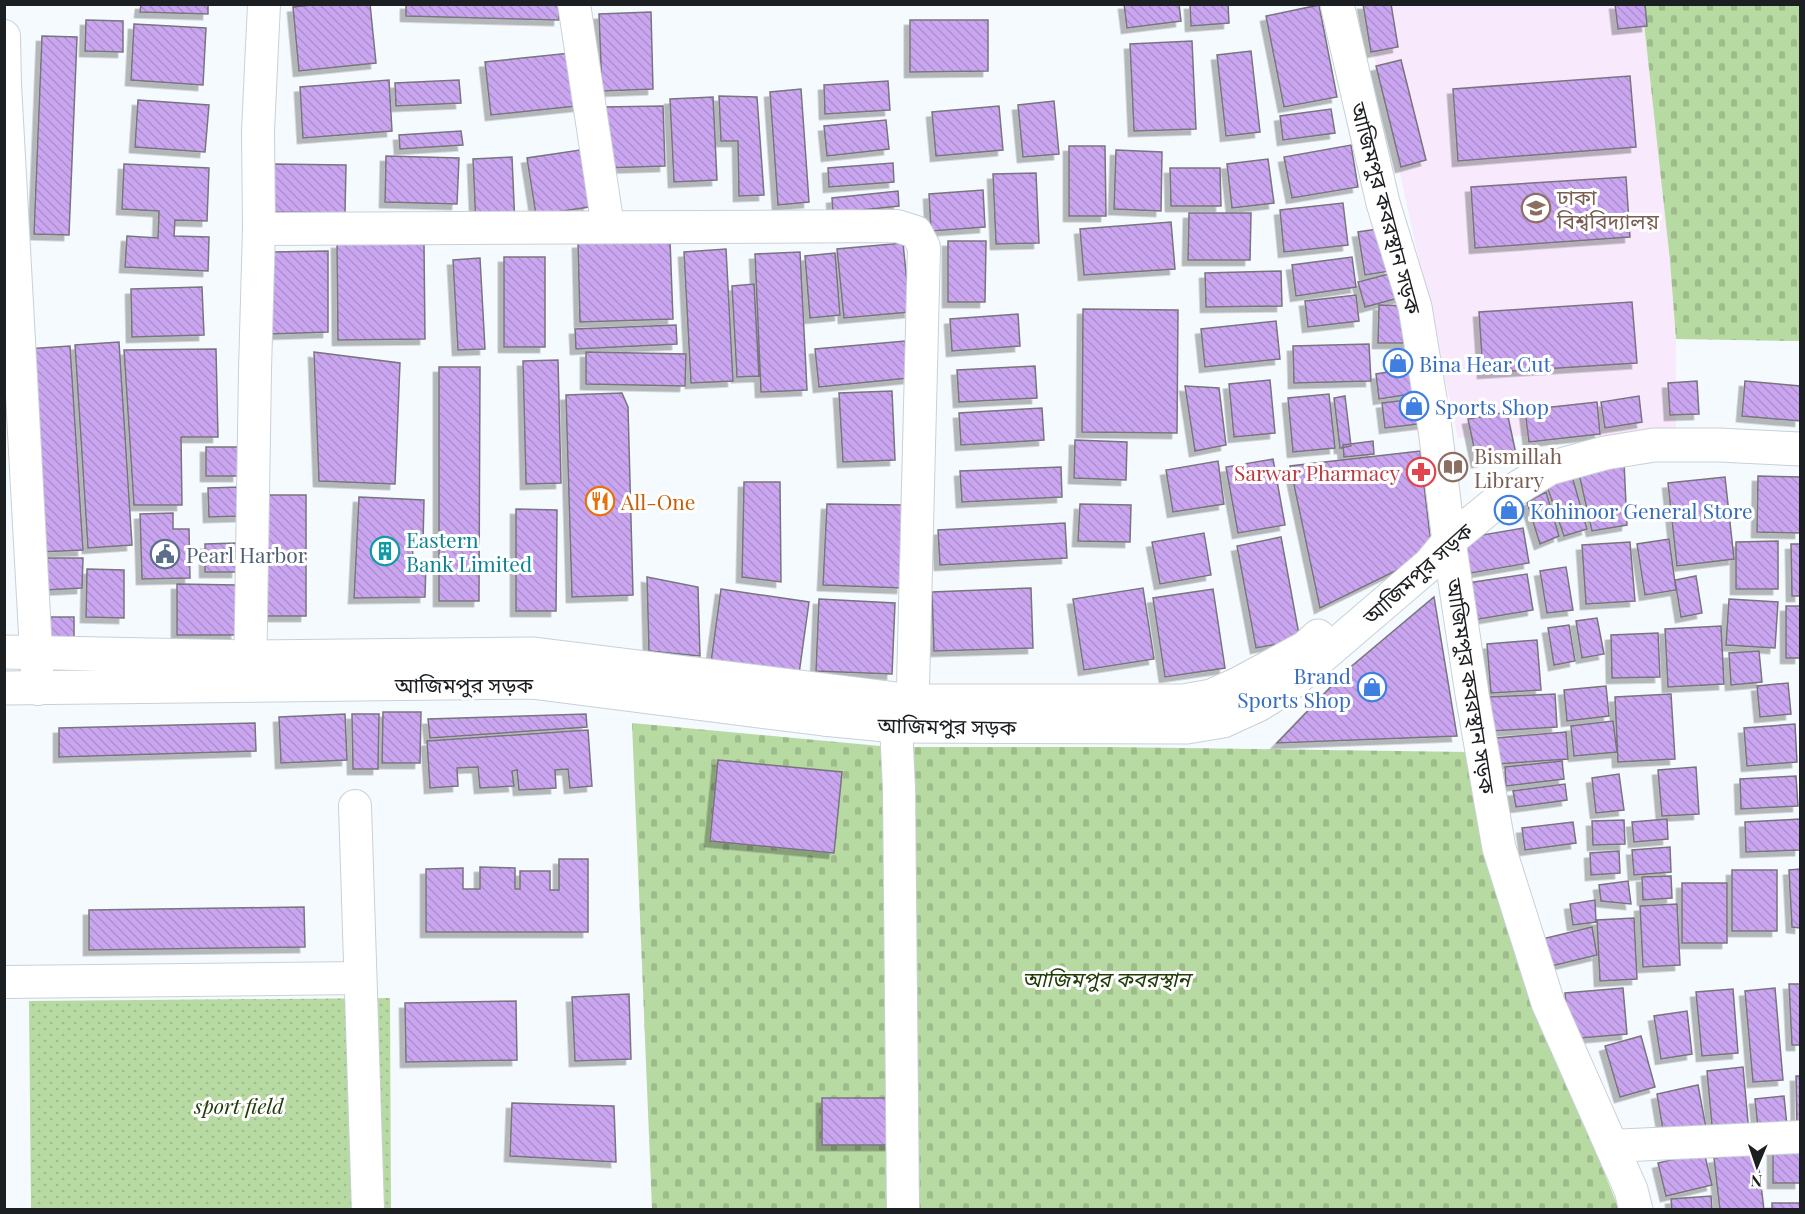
<svg xmlns="http://www.w3.org/2000/svg" width="1805" height="1214" font-family="'Playfair Display','Noto Sans Bengali',serif">
<defs>
<pattern id="cemetery-stones" width="16" height="16" patternUnits="userSpaceOnUse" patternTransform="scale(1.5)"><rect width="16" height="16" fill="#b7daa2"/><path d="M2 7V4a2 2 0 0 1 4 0v3zM10 15v-3a2 2 0 0 1 4 0v3z" fill="#9dbb8b"/></pattern>
<pattern id="park-dots" width="8" height="8" patternUnits="userSpaceOnUse" patternTransform="scale(1.5)"><rect width="8" height="8" fill="#b7daa2"/><path d="M2 2h.1M6 6h.1" fill="none" stroke="#9dbb8b" stroke-width="1.8" stroke-linecap="round"/></pattern>
<pattern id="building-back-hatch" width="6" height="6" patternUnits="userSpaceOnUse" patternTransform="scale(1.5)"><rect width="6" height="6" fill="#caa6f0"/><path d="M-1 5l2 2M0 0l6 6M5-1l2 2" fill="none" stroke="#ad8ece"/></pattern>
<filter id="shadow"><feDropShadow dx="-5.5" dy="5.5" stdDeviation="0" flood-color="#0004"/></filter>
</defs>
<rect width="100%" height="100%" fill="#f5fafe"/>
<!-- education -->
<path fill="#f8e9fc" d="M1363 5H1642L1670 261 1676 339V441L1603 455 1596 434 1458 438Z"/>
<!-- cemetery -->
<path fill="url(#cemetery-stones)" d="M1642 5H1800V341L1676 339 1670 261Z
M632 723 891 747H1112L1470 752 1545 1028 1619 1209H652Z"/>
<!-- park -->
<path fill="url(#park-dots)" d="M390 998 391 1209H31L29 1001Z"/>
<!-- building -->
<path fill="url(#building-back-hatch)" stroke="#79757d" stroke-width="1.5" filter="url(#shadow)" d="M141 4H208V14L140 12Z
M322 4H370L376 63 299 71 293 7Z
M406 4H559V20L406 16Z
M1124 4H1179L1181 21 1127 28Z
M1190 4H1228L1229 23 1191 26Z
M1363 4H1391L1398 47 1371 52Z
M1615 4H1645L1647 26 1618 29Z
M1319 5 1337 97 1284 107 1266 16Z
M651 12 653 89 602 91 599 14Z
M86 20 123 21V52L85 51Z
M910 20H988V71L910 72Z
M134 24 206 28 203 85 131 80Z
M42 36 77 37 69 235 34 234Z
M1192 41 1196 129 1134 131 1130 44Z
M1251 51 1260 132 1226 136 1217 55Z
M580 52 586 105 491 115 485 62Z
M1401 60 1426 160 1401 167 1376 66Z
M1630 76 1636 147 1458 161 1453 89Z
M389 80 392 131 303 138 300 87Z
M459 80 461 103 396 106 395 83Z
M888 81 890 110 825 114 824 85Z
M801 89 809 202 778 205 770 92Z
M719 96 757 97 764 195 739 196 738 141H721Z
M713 97 717 180 674 182 670 99Z
M138 100 209 105 205 152 135 147Z
M1054 101 1059 154 1023 157 1018 105Z
M663 106 665 166 604 168 602 107Z
M999 106 1003 150 936 156 932 112Z
M1331 109 1335 133 1283 140 1280 116Z
M886 120 889 149 827 156 824 126Z
M461 131 463 145 400 149 399 135Z
M1351 145 1358 187 1292 198 1284 157Z
M1069 146H1105L1106 216H1069Z
M580 150 589 207 536 215 527 158Z
M1116 150 1162 152 1161 211 1114 209Z
M386 156 459 158 457 204 385 202Z
M512 157 515 226 476 227 473 159Z
M1268 159 1274 203 1232 208 1227 164Z
M893 163 894 182 829 187 828 168Z
M124 164 209 168 207 221 175 220 174 236 209 237 208 271 125 267 127 236 158 238 159 211 122 209Z
M273 164 346 165 345 213 272 212Z
M1170 168H1220L1221 206H1171Z
M1036 173 1039 243 996 244 993 174Z
M1626 177 1630 237 1475 248 1471 187Z
M983 190 985 227 931 231 929 194Z
M898 191 899 206 833 213 832 198Z
M1343 203 1348 245 1284 252 1280 210Z
M1189 213H1251L1250 260H1188Z
M1171 222 1175 269 1084 275 1080 229Z
M1384 228 1390 271 1365 275 1358 232Z
M670 240 673 319 580 322 578 243Z
M948 241H986L985 302H948Z
M337 243H424L425 339 338 340Z
M903 243 910 312 844 318 837 249Z
M726 249 733 381 691 383 684 252Z
M328 251V332L270 334 272 252Z
M800 252 807 390 761 392 755 254Z
M835 253 840 315 810 318 805 256Z
M504 257H545V347H504Z
M1352 257 1356 287 1296 296 1292 265Z
M480 258 485 349 458 350 453 260Z
M1281 271 1282 306 1206 307 1205 273Z
M1400 271 1406 296 1365 307 1358 282Z
M754 284 759 376 737 377 732 286Z
M202 287 204 335 132 337 131 289Z
M1356 295 1359 321 1308 327 1305 301Z
M1632 302 1637 363 1483 373 1479 312Z
M1379 305 1411 306 1410 343H1378Z
M1083 309 1178 310 1177 433 1082 432Z
M1018 314 1020 346 952 351 950 319Z
M1276 321 1280 359 1205 367 1201 329Z
M676 325 677 344 576 349 575 329Z
M905 341 909 378 819 387 815 349Z
M119 342 132 545 88 548 75 345Z
M1369 344 1371 381 1294 383 1293 346Z
M70 346 83 550 39 552 26 349Z
M216 349 218 437H181L182 505H134L124 350Z
M314 352 400 363 395 484 319 481Z
M586 352 686 354 685 386 586 384Z
M558 360 561 483 526 484 523 361Z
M1035 366 1037 398 959 402 957 370Z
M439 367H480L479 601H439Z
M1414 368 1417 393 1379 399 1376 374Z
M1270 380 1275 433 1234 437 1229 384Z
M1697 381 1699 414 1670 415 1668 383Z
M1745 381 1800 386V421L1742 416Z
M1185 386 1219 388 1226 445 1195 451Z
M892 391 895 460 843 462 839 393Z
M622 393 628 407 633 595 572 597 566 395Z
M1329 394 1335 448 1293 452 1288 398Z
M1345 396 1351 446 1340 448 1334 398Z
M1639 396 1642 422 1605 428 1601 402Z
M1423 398 1426 423 1385 428 1382 403Z
M1597 402 1600 434 1529 442 1525 410Z
M1042 408 1044 440 961 445 959 413Z
M1507 412 1516 454 1477 462 1468 419Z
M1075 440 1127 442 1126 480 1074 478Z
M1373 441 1374 454 1344 457 1343 445Z
M206 447H238V476H206Z
M1420 451 1432 553 1320 608 1290 466Z
M1273 459 1285 525 1238 533 1226 467Z
M1218 461 1224 504 1173 512 1166 470Z
M1624 462 1627 525 1592 531 1579 474Z
M1061 467 1062 497 962 502 960 471Z
M1572 476 1587 529 1564 536 1547 486Z
M1758 476 1800 477V533L1757 532Z
M1725 477 1734 559 1677 566 1668 483Z
M744 482H780L781 582 742 577Z
M241 487V516L209 517 208 488Z
M1546 492 1559 536 1540 544 1527 502Z
M263 495H306V616H262Z
M359 497 424 500 423 543 412 544 413 557 426 563 425 597 354 598Z
M827 504 905 505 902 588 823 585Z
M1080 504 1131 505 1130 542 1078 541Z
M516 509 557 510 556 611H516Z
M173 513V529H189L190 578 142 579 140 514Z
M1065 523 1067 558 940 565 938 530Z
M1523 528 1529 563 1465 574 1459 539Z
M1204 533 1211 575 1160 584 1152 542Z
M1281 537 1300 640 1256 648 1237 546Z
M1669 539 1676 590 1645 595 1637 544Z
M1778 541V589H1736V542Z
M1630 542 1635 601 1586 604 1582 545Z
M237 543V572H205V544Z
M1791 544H1800V596H1792Z
M44 558H83L82 588 45 590Z
M1566 567 1573 610 1547 613 1540 571Z
M87 569 124 570V618L86 617Z
M1527 574 1533 610 1467 621 1461 584Z
M1696 576 1702 613 1681 617 1675 580Z
M647 577 698 587 700 656 649 651Z
M177 584 237 585 236 635H177Z
M1031 588 1033 648 934 651 932 592Z
M1143 588 1154 659 1084 670 1073 599Z
M721 589 809 602 799 674 711 662Z
M1213 589 1225 668 1165 677 1153 598Z
M1434 597 1457 736 1277 743 1347 670Z
M819 599 895 603 892 674 816 671Z
M1729 599 1778 602 1775 648 1726 645Z
M1786 606H1800V658H1786Z
M42 617H74V646H42Z
M1597 618 1604 654 1582 658 1576 621Z
M1569 625 1575 661 1554 665 1548 628Z
M1721 626 1724 684 1668 687 1665 629Z
M1658 633 1660 677 1612 678 1611 635Z
M1537 640 1541 690 1491 693 1487 644Z
M1759 651 1762 682 1731 685 1729 653Z
M1788 683 1791 714 1760 717 1757 686Z
M1606 686 1609 716 1567 721 1564 690Z
M1555 694 1557 727 1491 731 1489 697Z
M1671 694 1675 759 1618 762 1615 697Z
M383 712H421L420 763H382Z
M345 714 347 760 281 763 279 717Z
M352 714H379L378 769H353Z
M586 714 587 727 430 738 428 719Z
M1613 721 1617 752 1574 756 1571 726Z
M255 723 256 751 59 757V728Z
M1795 724 1797 762 1747 766 1744 728Z
M588 730 592 786 570 788 568 769 555 770 556 788 519 790 517 770 512 771 514 786 480 788 478 767 457 768 458 786 430 788 427 741Z
M1566 732 1568 759 1497 764 1496 738Z
M718 760 842 772 834 853 710 841Z
M1562 761 1564 779 1506 786 1505 767Z
M1696 767 1699 814 1662 816 1658 770Z
M1619 774 1624 810 1596 813 1592 778Z
M1796 776 1798 806 1741 809 1740 779Z
M1565 784 1567 800 1516 807 1513 791Z
M1667 819 1668 839 1634 842 1632 822Z
M1800 819V850L1746 852 1745 822Z
M1624 820 1625 844 1593 845 1592 821Z
M1573 822 1576 843 1525 850 1522 828Z
M1670 847 1671 872 1634 875 1632 850Z
M1619 851 1620 873 1591 875 1590 853Z
M559 859H588V932H426V869L463 868V889H480V867L515 868V889H520V871H550V890H559Z
M1800 869V928L1792 927 1789 870Z
M1732 870H1777V931H1732Z
M1671 876 1672 898 1643 900 1642 877Z
M1628 881 1631 904 1601 901 1599 885Z
M1682 883H1727V943H1682Z
M1595 900 1596 922 1573 925 1570 904Z
M1677 904 1680 965 1643 967 1640 906Z
M304 907 305 947 89 950V910Z
M1634 918 1637 979 1600 981 1597 920Z
M1592 927 1597 955 1543 968 1538 940Z
M1789 984H1800V1045H1792Z
M1623 988 1627 1034 1569 1039 1565 993Z
M1775 988 1783 1080 1753 1082 1745 991Z
M1733 989 1738 1053 1702 1056 1696 992Z
M629 994 631 1059 575 1061 572 997Z
M516 1001 517 1060 406 1062 405 1003Z
M1687 1011 1692 1054 1661 1059 1654 1016Z
M1641 1036 1655 1087 1620 1097 1605 1046Z
M1743 1067 1749 1133 1713 1136 1707 1071Z
M1796 1076H1800V1128H1797Z
M1698 1085 1706 1128 1664 1136 1657 1094Z
M1784 1096 1787 1126 1758 1128 1755 1099Z
M822 1098H895L894 1145H822Z
M512 1103 614 1106 616 1162 510 1156Z
M1800 1148V1183H1773V1149Z
M1704 1152 1712 1185 1666 1196 1658 1163Z
M1757 1152 1764 1210H1720L1714 1158Z
M1711 1196 1712 1210H1672L1671 1199Z
M1772 1203H1800V1210H1772Z"/>
<g fill="none" stroke-linecap="round" stroke-linejoin="round">
<!-- minor casing -->
<g stroke="#c8d1d7" stroke-width="34">
<path id="minor" d="M574 4 608 227
M4 36 5 84 38 689
M259 229 897 226 916 232 924 247 912 726
M250 682 255 370 259 229 258 131 264 4
M896 726 899 788 903 1210
M355 806 368 1210
M4 982 360 978
M1611 1146 1800 1137"/>
</g>
<!-- tertiary casing -->
<g stroke="#c8d1d7" stroke-width="35">
<path id="tertiary" d="M1337 4 1383 203 1415 307 1435 429 1449 541 1472 694 1499 848 1548 1003 1631 1190 1636 1210"/>
</g>
<!-- secondary casing -->
<g stroke="#c8d1d7" stroke-width="35">
<path id="secondary" d="M4 652 250 657 534 654 913 701H1183L1211 696 1238 684 1305 648 1318 636
M4 688 531 682 823 719 896 726 1187 727 1223 721 1258 705 1284 689 1430 564 1449 541 1504 496 1550 468 1605 453 1654 445H1719L1800 449"/>
</g>
<!-- minor -->
<use href="#minor" stroke="#fff" stroke-width="32"/>
<!-- tertiary -->
<use href="#tertiary" stroke="#fff" stroke-width="33"/>
<!-- secondary -->
<use href="#secondary" stroke="#fff" stroke-width="33"/>
</g>
<!-- icons -->
<defs>
<g id="university-ring" transform="scale(1.5)"><circle r="9.5" fill="#fff" stroke="#8d6e63" stroke-width="1.5"/><path d="M0-5L7-2L0 1L-7-2ZM-4 1L0 2.5L4 1V4Q0 6-4 4Z" fill="#8d6e63"/></g>
<g id="shop-ring" transform="scale(1.5)"><circle r="9.5" fill="#fff" stroke="#3f7fe0" stroke-width="1.5"/><path d="M-5-2.5h2.3a2.7 3.5 0 0 1 5.4 0H5L5.5 6h-11ZM-1.5-2.5h3a1.5 2.3 0 0 0-3 0Z" fill="#3f7fe0"/></g>
<g id="library-ring" transform="scale(1.5)"><circle r="9.5" fill="#fff" stroke="#8d6e63" stroke-width="1.5"/><path d="M-6-4Q-3-5.5-.7-3.5V5Q-3 3-6 4ZM6-4Q3-5.5 .7-3.5V5Q3 3 6 4Z" fill="#8d6e63"/></g>
<g id="pharmacy-ring" transform="scale(1.5)"><circle r="9.5" fill="#fff" stroke="#e0444e" stroke-width="1.5"/><path d="M-2-6h4v4h4v4h-4v4h-4v-4h-4v-4h4Z" fill="#e0444e"/></g>
<g id="restaurant-ring" transform="scale(1.5)"><circle r="9.5" fill="#fff" stroke="#e8710a" stroke-width="1.5"/><path d="M-5-6h1v4h1v-4h1v4h1v-4h1v5L-1.5 .5V6h-2V.5L-5-1ZM5-6V6H3V1.5H1.5Q1.5-4 5-6Z" fill="#e8710a"/></g>
<g id="building-ring" transform="scale(1.5)"><circle r="9.5" fill="#fff" stroke="#0f9aa8" stroke-width="1.5"/><path d="M-4-6H4V6H1V3H-1V6H-4ZM-2.5-4.3h1.7v1.8h-1.7ZM.8-4.3h1.7v1.8H.8ZM-2.5-1h1.7V.8h-1.7ZM.8-1h1.7V.8H.8Z" fill="#0f9aa8"/></g>
<g id="civic-ring" transform="scale(1.5)"><circle r="9.5" fill="#fff" stroke="#5c6f8a" stroke-width="1.5"/><path d="M-.6-6.5H3V-4.5H.6V-3L4-1V1h2V6H-6V1h2V-1L-.6-3ZM-1.2 2.5V6h2.4V2.5Z" fill="#5c6f8a"/></g>
</defs>
<g fill-rule="evenodd">
<use href="#university-ring" x="1536" y="208"/>
<use href="#shop-ring" x="1398" y="363"/>
<use href="#shop-ring" x="1414" y="406"/>
<use href="#library-ring" x="1453" y="467"/>
<use href="#pharmacy-ring" x="1421" y="472"/>
<use href="#restaurant-ring" x="600" y="501"/>
<use href="#shop-ring" x="1509" y="510"/>
<use href="#building-ring" x="385" y="551"/>
<use href="#civic-ring" x="165" y="554"/>
<use href="#shop-ring" x="1372" y="687"/>
</g>
<g text-anchor="middle" dominant-baseline="central" stroke-width="6" stroke-linejoin="round" paint-order="stroke">
<!-- education labels -->
<g font-size="21" fill="#785e54" stroke="#fff" text-anchor="start">
<text x="1557" y="196">ঢাকা<tspan x="1557" dy="24">বিশ্ববিদ্যালয়</tspan></text>
<text x="1474" y="455">Bismillah<tspan x="1474" dy="24">Library</tspan></text>
</g>
<!-- street labels -->
<g font-size="21" fill="#1c1f22" stroke="#fff">
<text transform="translate(1387 208) rotate(75)">আজিমপুর কবরস্থান সড়ক</text>
<text transform="translate(1417 573) rotate(-42)">আজিমপুর সড়ক</text>
<text x="464" y="684">আজিমপুর সড়ক</text>
<text transform="translate(1472 686) rotate(81)">আজিমপুর কবরস্থান সড়ক</text>
<text transform="translate(947 725) rotate(1)">আজিমপুর সড়ক</text>
</g>
<!-- shop labels -->
<g font-size="21" fill="#366cbe" stroke="#fff" text-anchor="start">
<text x="1419" y="363">Bina Hear Cut</text>
<text x="1435" y="406">Sports Shop</text>
<text x="1530" y="510">Kohinoor General Store</text>
<text x="1351" y="675" text-anchor="end">Brand<tspan x="1351" dy="24">Sports Shop</tspan></text>
</g>
<!-- health labels -->
<g font-size="21" fill="#be3a42" stroke="#fff" text-anchor="end">
<text x="1400" y="472">Sarwar Pharmacy</text>
</g>
<!-- food labels -->
<g font-size="21" fill="#c56008" stroke="#fff" text-anchor="start">
<text x="621" y="501">All-One</text>
</g>
<!-- culture labels -->
<g font-size="21" fill="#0d838f" stroke="#fff" text-anchor="start">
<text x="406" y="539">Eastern<tspan x="406" dy="24">Bank Limited</tspan></text>
</g>
<!-- service labels -->
<g font-size="21" fill="#4e5e75" stroke="#fff" text-anchor="start">
<text x="186" y="554">Pearl Harbor</text>
</g>
<!-- park labels -->
<g font-size="21" font-style="italic" fill="#203c07" stroke="#fff">
<text x="1106" y="978">আজিমপুর কবরস্থান</text>
<text x="239" y="1105">sport field</text>
</g>
</g>
<!-- border -->
<rect width="1805" height="1214" fill="none" stroke="#1c1f22" stroke-width="12"/>
<!-- north arrow -->
<g transform="translate(1757 1166) rotate(182)" stroke="#ffffff" stroke-width="4.5" paint-order="stroke">
<path d="M0-4.5L10 22L0 15L-10 22Z" fill="#1c1f22"/>
<text y="-9" font-size="16" font-weight="bold" text-anchor="middle" fill="#1c1f22">N</text>
</g>
</svg>
